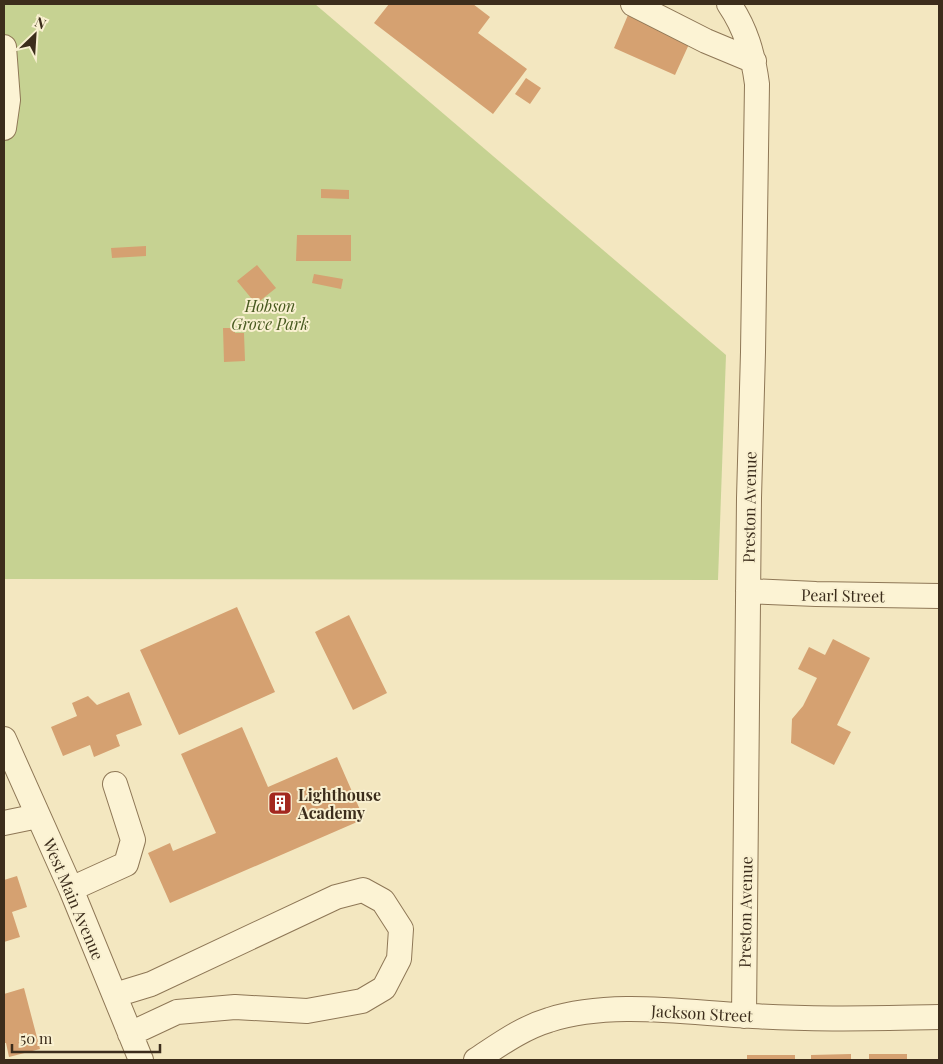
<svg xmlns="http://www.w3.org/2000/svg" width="943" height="1064" font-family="'Playfair Display',serif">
<rect width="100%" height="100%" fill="#f3e7c0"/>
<!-- green -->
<path fill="#c6d292" d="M4 4H315L726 355 718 580 4 579Z"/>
<!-- building -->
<path fill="#d5a171" d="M389 4H473L490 17 478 33 527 69 493 114 374 23Z
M628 15 690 42 675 75 614 48Z
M526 78 541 88 530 104 515 94Z
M321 189 349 190V199L321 198Z
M297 235H351V261H296Z
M146 246V256L112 258 111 248Z
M257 265 276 288 256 304 237 281Z
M314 274 343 279 341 289 312 283Z
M223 328H235V333H244L245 361 224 362Z
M237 607 275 692 179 735 140 650Z
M349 615 387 693 353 710 315 632Z
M833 639 870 658 837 725 851 732 834 765 791 743 792 719 803 706 817 678 798 669 809 647 825 655Z
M129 692 142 725 116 735 120 746 94 757 90 745 63 756 51 727 77 716 72 703 88 696 97 705Z
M242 727 268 787 337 757 364 819 170 903 148 853 170 843 173 851 216 833 181 754Z
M17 876 27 907 12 912 20 937 4 942V880Z
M24 988 40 1049 9 1057 6 1043H4V994Z
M851 1054V1060H811V1055Z
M869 1054H907V1060H869Z
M747 1055H795V1060H747Z"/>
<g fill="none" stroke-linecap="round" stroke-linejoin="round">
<!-- minor casing -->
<g stroke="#8e7756" stroke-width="26">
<path id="minor" d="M633 4 706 41 754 61
M729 4C746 29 753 54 757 84L753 352 749 498 744 1016
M4 47 8 100 4 128
M748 591 816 594 939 596
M4 739 71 889 141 1060
M4 823 38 816
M71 889 126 864 133 840 115 784
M115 995 151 984 336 897 363 890 383 901 401 929 399 959 384 988 362 1001 307 1011 235 1007 177 1012 130 1034
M476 1060C499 1045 522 1028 549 1020 611 1000 688 1013 753 1016 815 1020 877 1018 939 1017"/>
</g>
<!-- minor -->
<use href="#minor" stroke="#fcf3d4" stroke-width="24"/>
</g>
<!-- icons -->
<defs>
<g id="building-square" transform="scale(1.25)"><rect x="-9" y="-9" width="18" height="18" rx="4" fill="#a3271f" stroke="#f9f0d0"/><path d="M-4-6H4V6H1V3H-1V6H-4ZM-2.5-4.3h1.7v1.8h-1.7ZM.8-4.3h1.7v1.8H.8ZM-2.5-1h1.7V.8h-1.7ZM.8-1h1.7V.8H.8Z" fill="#fff"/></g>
</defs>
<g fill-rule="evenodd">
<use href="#building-square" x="280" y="803"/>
</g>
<g text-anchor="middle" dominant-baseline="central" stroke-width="4" stroke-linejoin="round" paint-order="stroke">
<!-- park labels -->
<g font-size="16" font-style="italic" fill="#485a20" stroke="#f9f0d0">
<text x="270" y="305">Hobson<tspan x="270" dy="18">Grove Park</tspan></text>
</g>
<!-- street labels -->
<g font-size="16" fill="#3c2d1c" stroke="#f9f0d0">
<text transform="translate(749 507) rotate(-89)">Preston Avenue</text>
<text transform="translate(843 595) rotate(1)">Pearl Street</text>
<text transform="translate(74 899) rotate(67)">West Main Avenue</text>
<text transform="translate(745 912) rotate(-89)">Preston Avenue</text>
<text transform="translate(702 1013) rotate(3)">Jackson Street</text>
</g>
<!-- poi labels -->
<g font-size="16" font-weight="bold" fill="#3c2d1c" stroke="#f9f0d0" text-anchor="start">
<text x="298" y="794">Lighthouse<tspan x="298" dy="18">Academy</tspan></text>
</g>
</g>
<!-- border -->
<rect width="943" height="1064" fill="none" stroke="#3c2d1c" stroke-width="10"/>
<!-- north arrow -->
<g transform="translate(35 35) rotate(25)" stroke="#f9f0d0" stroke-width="4" paint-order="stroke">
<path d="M0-4L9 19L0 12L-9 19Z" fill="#3c2d1c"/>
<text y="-8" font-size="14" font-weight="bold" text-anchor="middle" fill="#3c2d1c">N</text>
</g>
<!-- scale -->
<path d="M12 1044v8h148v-8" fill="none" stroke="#3c2d1c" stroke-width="2.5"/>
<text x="20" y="1044" font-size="15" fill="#3c2d1c" stroke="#f9f0d0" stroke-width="4" paint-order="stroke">50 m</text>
</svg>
